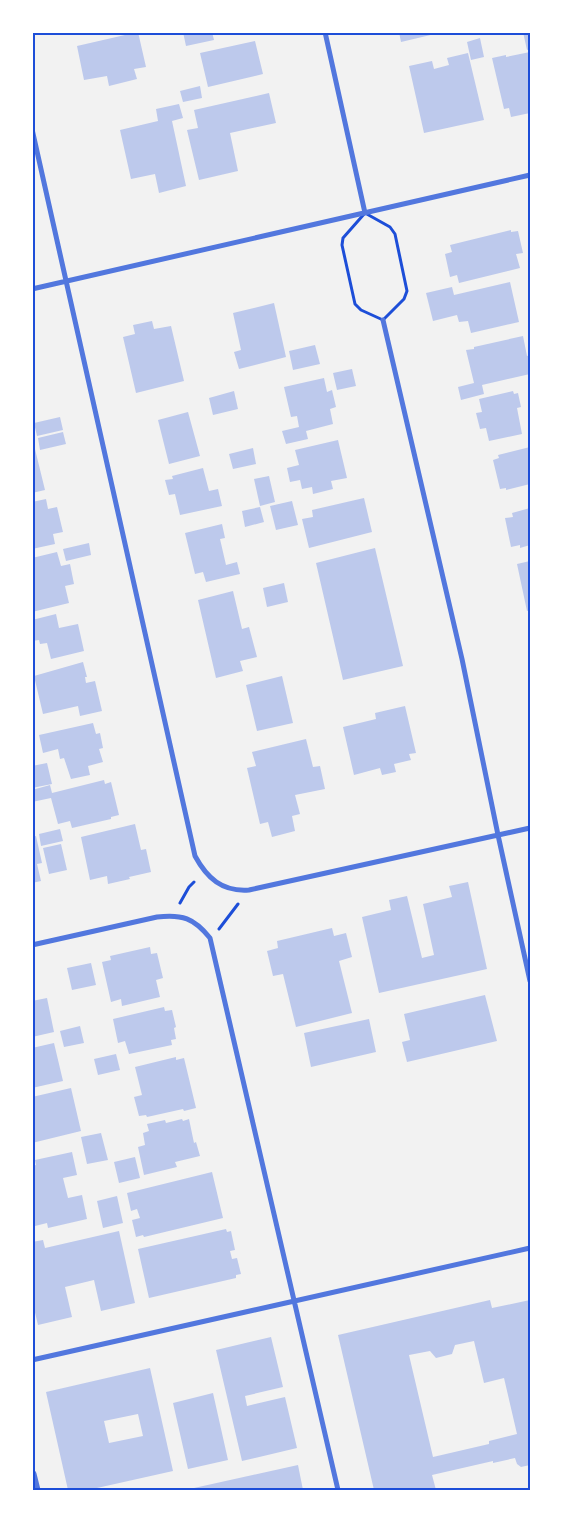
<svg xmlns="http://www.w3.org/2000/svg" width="563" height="1523" font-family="Barlow,sans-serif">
<rect width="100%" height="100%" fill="#f2f2f2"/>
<!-- building -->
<path fill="#bdc9ec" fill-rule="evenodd" d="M138 32 146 67 134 69 137 79 109 86 107 76 84 80 77 46Z
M183 32H212L214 40 186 46Z
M399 32H438L439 33 401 42Z
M523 32H530V49L527 50Z
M480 38 484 57 471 60 467 42Z
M255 41 263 74 208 87 200 53Z
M530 52V113L511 117 509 108 504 109 492 58 506 55V57Z
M468 53 484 120 424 133 409 66 432 61 434 69 449 65 447 58Z
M200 86 202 98 183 102 180 91Z
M269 93 276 123 230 133 238 171 199 180 187 130 198 128 194 110Z
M179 104 183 118 172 121 186 186 159 193 155 174 131 179 120 130 158 121 156 109Z
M511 230V232L518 231 523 253 516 254 520 268 459 283 457 275 450 277 445 254 452 252 450 245Z
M510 282 519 322 471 333 468 321 459 322 457 315 433 321 426 293 452 287 454 295Z
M274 303 286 357 239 369 234 352 241 350 233 313Z
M152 321 154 329 171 326 184 381 136 393 123 337 135 334 133 325Z
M523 336 527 356 530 355V374L482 385 484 394 461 400 458 387 474 383 466 350 474 349V347Z
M315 345 320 364 293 370 289 351Z
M352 369 356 386 337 390 333 373Z
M324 378 327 392 332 390 336 407 330 409 333 424 306 431 308 439 286 444 282 431 299 427 297 416 291 417 284 387Z
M234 391 238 409 213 415 209 398Z
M513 391 514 394 518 393 521 407 517 408 522 434 489 441 486 428 480 429 476 413 482 412 479 399Z
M188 412 200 456 169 464 158 420Z
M60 417 63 430 37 436 34 423Z
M63 432 66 444 40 450 38 438Z
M338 440 347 478 331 481 333 489 313 494 312 487 302 489 300 480 290 482 287 468 299 465 295 450Z
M32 445H34L45 490 32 493Z
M530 447V484L506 490V488L500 489 493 460 499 458 498 455Z
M253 448 256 464 233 469 229 454Z
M203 468 209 491 218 489 222 506 180 515 175 494 169 495 165 480 173 479 172 476Z
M269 476 275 502 260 506 254 479Z
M364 498 372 532 309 548 302 519 313 517 312 510Z
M46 499 48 509 57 507 63 532 53 534 55 544 32 549V502Z
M292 501 298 525 276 530 270 506Z
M260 507 264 522 245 527 242 511Z
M530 508V545L520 548V545L511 547 505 518 513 517 512 513Z
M222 524 225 538 220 539 226 565 237 562 240 574 206 582 203 572 195 574 185 533Z
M89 543 91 555 66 561 63 549Z
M375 548 403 666 343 680 316 563Z
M57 552 61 566 70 564 74 584 65 586 69 603 32 612V558Z
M530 561V610L527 611 517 564Z
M284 583 288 602 267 607 263 588Z
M233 591 242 629 249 627 257 657 240 661 243 671 216 678 198 600Z
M56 614 59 628 78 624 84 651 51 659 47 643 40 644 39 640 32 641V620Z
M83 662 87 677H85L86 683 95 681 102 711 80 716 78 706 43 714 34 676Z
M282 676 293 723 257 731 246 685Z
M405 706 416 753 409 754 411 760 394 764 396 772 382 775 380 768 354 775 343 727 376 719 375 713Z
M93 723 96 734 100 733 103 748 99 749 103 762 88 766 90 775 71 779 64 758 60 759 58 749 43 753 39 735Z
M306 739 313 767 320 766 325 789 295 795 300 814 292 816 295 831 272 837 268 822 260 824 247 768 256 766 252 752Z
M47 763 52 784 32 788V766Z
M104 780 105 784 111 782 119 815 111 817V819L72 828 70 821 58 824 51 798 32 802V790L50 785 52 793Z
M135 824 141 850 146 849 151 872 129 877 130 879 108 884 107 876 90 880 81 837Z
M60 829 63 841 41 846 39 834Z
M36 836 42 863 37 864 41 881 32 883V837Z
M61 844 67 870 49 874 43 848Z
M468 882 487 969 379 993 362 917 391 910 389 900 407 896 422 958 434 955 423 904 452 897 449 886Z
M332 928 334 936 346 933 352 957 339 961 352 1013 296 1027 283 974 273 976 267 951 278 948 277 941Z
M150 947 151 954 157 953 163 978 156 980 160 997 122 1006 121 999 111 1002 102 962 111 960 110 956Z
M91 963 96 985 72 990 67 968Z
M485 995 497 1041 407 1062 402 1042 410 1040 404 1014Z
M47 998 54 1032 32 1037V1001Z
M164 1007 165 1011 172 1010 176 1027 174 1028 176 1039 171 1040 172 1045 129 1054 125 1041 118 1043 113 1019Z
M369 1019 376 1052 311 1067 304 1033Z
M80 1026 84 1043 64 1047 60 1031Z
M54 1043 63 1081 32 1088V1048Z
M116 1054 120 1070 98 1075 94 1059Z
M176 1057V1060L184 1058 196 1108 184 1111 183 1109 147 1117 146 1115 139 1116 134 1097 142 1095 135 1067Z
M71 1088 81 1131 32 1143V1097Z
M182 1119 183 1121 189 1119 194 1143 196 1142 200 1156 175 1162 177 1167 144 1175 138 1147 145 1145 143 1133 149 1131 147 1124 165 1120 166 1123Z
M101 1133 108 1160 87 1164 81 1137Z
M72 1152 77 1175 63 1178 68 1198 82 1195 87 1219 48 1228 47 1223 35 1226 32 1214V1166L36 1165 35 1160Z
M135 1157 140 1178 119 1183 114 1162Z
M212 1172 223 1218 144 1237 143 1235 136 1237 132 1220 140 1218 137 1209 131 1211 127 1193Z
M117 1196 123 1223 103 1228 97 1201Z
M226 1229 227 1232 231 1231 235 1250 230 1251 232 1259 237 1258 241 1274 236 1275V1278L149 1298 138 1249Z
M119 1231 135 1303 101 1311 94 1280 65 1287 72 1317 38 1325 32 1300V1242L43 1240 45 1248Z
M490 1300 492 1308 530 1300V1465L521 1467 517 1464 515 1458 493 1463V1461L432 1475 436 1490H392L391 1488 374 1490 338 1335ZM474 1341 484 1383 504 1378 517 1434 489 1441V1444L433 1457 409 1355 430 1351 436 1358 452 1354 455 1345Z
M271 1337 283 1387 245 1396 247 1406 285 1397 297 1448 242 1461 216 1350Z
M150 1368 173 1471 88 1490H68L46 1392ZM138 1414 143 1436 109 1443 104 1421Z
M213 1393 228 1460 188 1469 173 1403Z
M298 1465 303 1490H195L194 1488Z"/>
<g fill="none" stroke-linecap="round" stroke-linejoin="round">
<!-- path -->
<path stroke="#1d4ed8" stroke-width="3" d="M365 213 390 227 395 234 407 291 404 299 383 320 361 310 355 304 342 245 343 238Z
M180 903 189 887 194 882
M219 929 238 904"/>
<!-- minor -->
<path stroke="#5277de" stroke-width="5" d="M325 32 365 213
M32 129 195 856C207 878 222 892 249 890L530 828
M32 289 530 175
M383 320 462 659 498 835 530 981
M32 945 157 917C182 914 194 918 210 938L338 1490
M32 1360 530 1248"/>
<!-- tertiary -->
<path stroke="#5277de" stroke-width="9" d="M32 1474 36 1490"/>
</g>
<!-- border -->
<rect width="563" height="1523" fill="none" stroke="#ffffff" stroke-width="68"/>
<rect x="34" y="34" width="495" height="1455" fill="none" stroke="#1d4ed8" stroke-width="2"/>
</svg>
